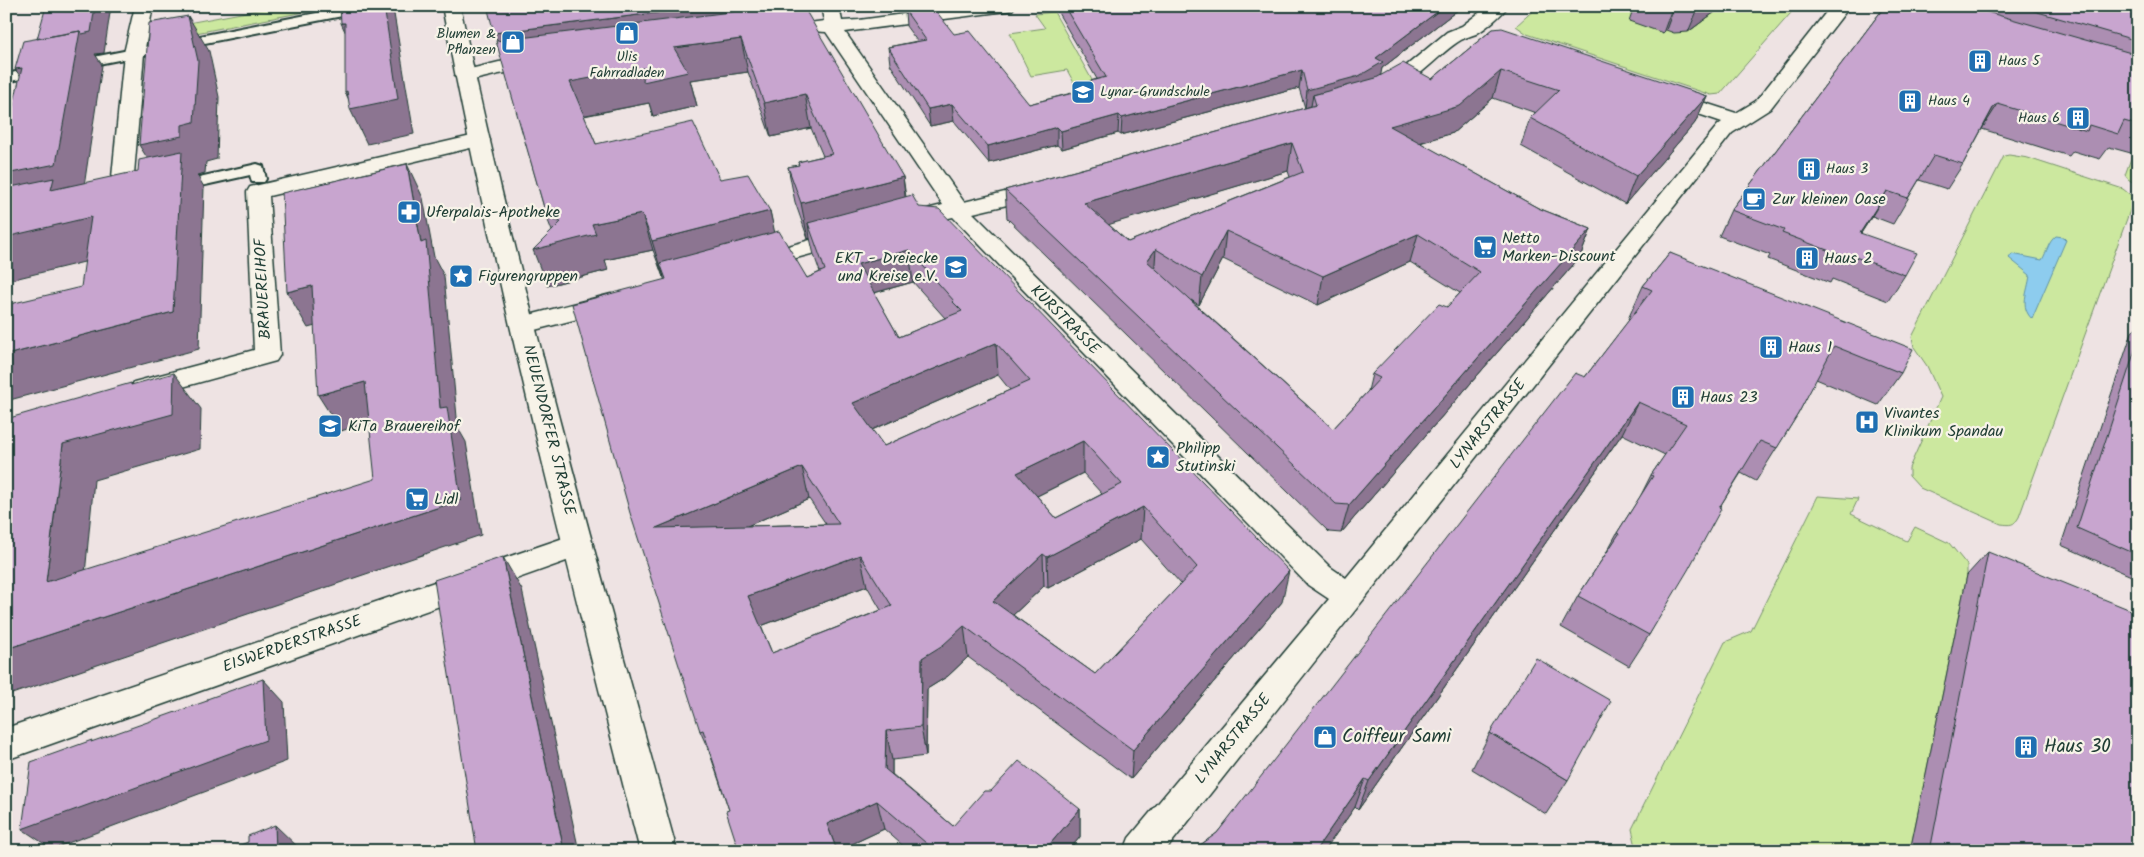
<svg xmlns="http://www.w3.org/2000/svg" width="2144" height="857" font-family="Kalam,sans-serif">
<rect width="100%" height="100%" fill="#eee3e3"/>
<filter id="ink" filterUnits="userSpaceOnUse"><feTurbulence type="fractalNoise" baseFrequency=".02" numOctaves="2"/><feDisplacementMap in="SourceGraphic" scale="10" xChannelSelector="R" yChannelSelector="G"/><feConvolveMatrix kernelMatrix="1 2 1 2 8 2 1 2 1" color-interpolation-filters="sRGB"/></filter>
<g filter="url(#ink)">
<!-- green -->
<path fill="#cce89f" stroke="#76926a" d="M278 6H335L165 39 167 27Z
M1538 6H1797L1720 94 1711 95 1527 34 1516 26Z
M1054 12 1097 89 1079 92 1067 70 1031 76 1010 33 1045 28 1035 14Z
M2133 153 2138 155V186L2128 179 2125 175Z
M2009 155 2028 158 2123 189 2133 197V202L2019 517C2014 526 2010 525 2001 524L1920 488 1909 476V468L1941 397 1927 366 1914 347 1912 337 2002 160 2004 156Z
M1818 496 1858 499 1851 514 1907 541 1915 527 1949 543 1967 565V575L1910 851H1637L1632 829 1725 642 1751 631Z"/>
<!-- water -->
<path fill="#8dccee" stroke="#6193a4" d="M2056 236 2063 237 2066 240 2032 319C2019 306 2028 292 2030 275L2009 258 2012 254 2042 260C2047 252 2048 242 2056 236Z"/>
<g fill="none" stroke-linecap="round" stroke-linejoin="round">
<!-- pedestrian casing -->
<g stroke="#1f3d34" stroke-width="4">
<path id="pedestrian" d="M352 6H379L373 10 73 69 66 65 73 61Z
M45 66 50 67 52 70 50 73 6 82V74Z
M257 164 263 166 266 179 264 182H252L250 175 174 192 168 190 166 187 168 184Z"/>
</g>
<!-- minor casing -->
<g stroke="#1f3d34" stroke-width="3">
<path id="minor" d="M135 6H153L144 53 132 198 129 203 121 205 113 203 110 198 124 53Z
M821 6H839L842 21 859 20 964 6H1015L1012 10 1006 11 845 32 964 202 1041 183 1049 185 1052 190 1049 195 973 213 1330 567 1346 578 1718 125 1722 122 1660 101 1657 97 1660 93 1667 91 1674 93 1736 113 1756 101 1831 6H1850L1770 109 1732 133 1165 851H1124L1129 838 1329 599 1308 585 953 217 905 228 897 226 894 221 897 216 943 205 826 32 809 31 807 27 809 23 824 21Z
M1488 6H1508C1501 16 1486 28 1476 34 1471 36 1466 37 1461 40 1439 52 1402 100 1375 93L1372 89 1375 85 1406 66 1447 32 1462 26Z
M541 57 548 59 551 63 548 67 499 74 465 82 458 80 455 76 458 72 499 62Z
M480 134 487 136 490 140 487 144 269 196 280 355 276 361 143 398 134 396 130 389 134 382 254 350 247 192 250 187Z
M847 230 855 232 859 237 855 242 756 269 748 267 744 262 748 257Z
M611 294 620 296 623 302 620 308 523 333 514 331 510 325 514 319Z"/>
</g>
<!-- tertiary casing -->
<g stroke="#1f3d34" stroke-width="3">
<path id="tertiary" d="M578 533 589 537 593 545 589 553 6 760V728Z"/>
</g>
<!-- secondary casing -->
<g stroke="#1f3d34" stroke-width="3">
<path id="secondary" d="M442 6H460C520 291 600 571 677 851H640C569 571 496 290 442 6Z"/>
</g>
<!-- pedestrian -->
<use href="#pedestrian" fill="#f7f3e8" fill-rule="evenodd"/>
<!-- minor -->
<use href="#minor" fill="#f7f3e8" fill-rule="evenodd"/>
<!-- tertiary -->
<use href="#tertiary" fill="#f7f3e8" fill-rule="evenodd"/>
<!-- secondary -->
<use href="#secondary" fill="#f7f3e8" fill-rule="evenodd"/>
</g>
<!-- wall -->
<path fill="#ac8eb2" stroke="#1f3d34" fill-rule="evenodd" d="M892 6H923L1029 104 1087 89V82L1097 79 1054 6H1463L1382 68 1380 75 1432 79 1493 29 1707 96 1695 123 1625 204 1521 146 1530 118 1536 113 1493 98 1453 133 1420 143 1538 208 1591 229 1580 257 1341 533 1329 532 1007 218 1005 190 1305 108 1299 88 1121 135 1118 133 1062 149 1057 145 989 163 954 121 930 126 890 64 888 47 917 41 906 26 905 12 897 13ZM1288 171 1290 177 1128 242 1108 224ZM1223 259 1318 305 1410 262 1460 293 1447 307 1372 374 1368 391 1333 429 1191 300 1199 305Z
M1615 6H1723L1688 32 1674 33 1666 30 1663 33 1629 21 1632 12Z
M1885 6H2138V155L2109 147 2100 159 2073 151 2069 156 1982 129 1963 164 1947 189 1919 180 1893 224 1872 216 1861 233 1905 275 1888 301 1832 279 1830 283 1768 259 1770 255 1719 236 1731 210Z
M789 8 903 177 906 197 919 207 1282 602 1131 779 968 657 948 676 927 689 926 756 892 760V774L953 826 1080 809V837L1068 851H909L884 829 837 851 729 810 709 751 700 731 664 277H663L653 250 605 260 608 270 547 286 552 231 547 218 497 41 494 33ZM748 72 771 137 811 128 823 156 798 162 799 165 788 167 795 202 808 239 810 238 814 255 820 272 807 278 774 232 770 211 720 179 596 144 584 116 649 103 653 116 697 106 690 80ZM913 282 945 318 899 337 874 293ZM998 375 1010 390 884 446 872 430ZM1083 473 1102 494 1056 518 1037 496ZM809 499 826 524 747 526ZM1141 539 1181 584 1095 674 1013 615 1044 586 1048 588ZM867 586 881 610 772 653 761 626Z
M1670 253 1901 373 1878 405 1816 379 1798 414 1756 481 1741 473 1719 508 1649 635 1629 666 1561 627 1578 596 1605 555 1617 533 1640 497 1651 475 1665 455 1622 434 1358 810 1355 807 1324 851H1192L1217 833 1585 377 1630 319H1628L1643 286Z
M2138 325V579L2061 545 2132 332Z
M1988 552 2137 851H1910L1967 575Z
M1490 733 1568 780 1546 814 1472 769Z"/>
<!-- shaded-wall -->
<path fill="#8c7491" stroke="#1f3d34" d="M6 6H29L6 10Z
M95 6H111L104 53 95 54 102 65 82 200 91 217 117 254 6 281V174L80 31Z
M384 6H391L394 14 414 134 367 144 350 109 353 108 345 92Z
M711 6H788L504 59 494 33Z
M896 6H923L924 9H904L905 12 897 13Z
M1445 6H1463L1382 68 1380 79 1313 95 1311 106 1305 108 1307 90 1376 58Z
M1703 6H1723L1688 32 1697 11Z
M1674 8 1666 30 1663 33 1671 11Z
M188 16 209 51 219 97 217 159 206 162 205 173 197 175 204 187 199 349 6 401V355L173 312 163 183 139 145Z
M341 23H345L357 57Z
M741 39 748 72 690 80 697 106 653 116 649 103 581 116 570 82 674 48Z
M22 68 40 104 15 69Z
M1302 70 1299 88 1121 135 1122 118Z
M1501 71 1493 98 1453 133 1384 153 1390 126Z
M805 94 811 128 771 137 764 103Z
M1707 96 1695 123 1625 204 1636 176Z
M952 104 954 121 930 126 928 109Z
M1998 104 1982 129 1994 106Z
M1119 115 1118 133 1062 149 1061 131Z
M1057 127V145L989 163 988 146Z
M1292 143 1288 171 1084 232V203Z
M407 164 423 198 434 257 444 276 458 428 466 442 481 535 6 696V649L461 500 440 408 421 243Z
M903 177 907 213 808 223 810 238 808 239 801 203Z
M1887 191 1872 216 1845 258 1860 233Z
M770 211 778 247 660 263 664 277H663L652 241Z
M642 214 653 250 605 260 608 270 547 286 533 250 592 224Z
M1591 229 1580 257 1341 533 1349 505Z
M1226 231 1223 259 1199 305 1202 277Z
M1418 234 1410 262 1318 305 1323 276Z
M1156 249 1154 278 1147 261Z
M909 250 913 282 863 296 858 264Z
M312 286 333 321 308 328 287 292Z
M996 343 998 375 860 435 853 403Z
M174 373 201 409 200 449 94 480 81 616 46 582 63 444 131 385V383L159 417Z
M365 382 386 417 341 431 318 395Z
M1638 402 1622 434 1358 810 1369 781Z
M1083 441V473L1019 505 1017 473Z
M802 467 809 499 669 560 656 528Z
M1143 507 1141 539 1048 588 1047 557Z
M1043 554 1044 586 995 632 993 601Z
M860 555 867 586 758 627 748 596Z
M503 557 522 590 579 851H564Z
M1289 571 1282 602 1131 779 1133 750Z
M964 626 968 657 948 676 927 689 926 756 921 727 922 658Z
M263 679 284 702 287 761 52 849 22 829Z
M886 731 892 760V797L885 769Z
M1365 779 1355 807 1324 851H1315Z
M877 801 884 829 837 851 827 824Z
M1080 809V837L1068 851H1044Z
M275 825 302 851H276Z"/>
<!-- building -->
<path fill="#c8a5cf" stroke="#1f3d34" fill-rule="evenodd" d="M46 6H95L91 32 82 34 80 31 37 39Z
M340 6H384L398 99 350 109 347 91 345 92V23H341Z
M487 6H711L494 33Z
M779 6H789V8L806 11 903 177 801 203 788 167 799 165 798 162 832 154 805 94 764 103 741 39 674 48 688 72 643 82 644 68 570 82 596 144 693 122 720 179 748 174 770 211 652 241 642 214 592 224 596 234 533 250 561 222 547 218 496 41Z
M927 6H932L954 34 970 31 1029 104 1093 88 1087 82 1106 77 1064 6H1445L1376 58 1383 62 1359 76 1307 90 1302 70 1122 118 1119 115 1061 131 1057 127 988 146 952 104 928 109 888 47 926 40 904 9Z
M1657 6H1703L1697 11H1683L1674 8 1671 11Z
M1885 6H1966L2138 55V125L2124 121 2118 134 2089 125 2087 131 1998 104 1994 106 1963 164 1934 155 1908 198 1887 191 1860 233 1917 253 1905 275 1847 254 1846 257 1782 233 1784 230 1731 210Z
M2017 6H2138V41Z
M188 16 198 61 194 122 182 125V136L139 145 149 23Z
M1502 28 1707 96 1636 176 1530 118 1559 90 1501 71 1460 106 1390 126 1538 208 1591 229 1349 505 1336 504 1005 190 1316 105 1313 95 1376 78 1403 63 1432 79 1493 29ZM1292 143 1303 172 1128 242 1084 203ZM1226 231 1323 276 1418 234 1480 272 1447 307 1439 304 1372 374 1380 378 1333 429 1147 261 1156 249 1202 277Z
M80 31 56 164 6 174V136L22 68 15 69 23 41Z
M182 151 173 312 6 355V305L81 287 91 217 6 237V188L54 178 51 190 138 171 139 160Z
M407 164 421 243 426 241 440 408 447 407 461 500 6 649V419L131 383V385L174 373 173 414 63 444 46 582 375 479 365 382 318 395 312 286 287 292 282 193Z
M912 195 919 207 939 209 1289 571 1133 750 964 626 943 645 922 658 921 727 886 731 885 769 953 826 984 791H991L1019 761 1080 809 1044 851H931L933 849 877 801 827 824 837 851H739L726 811 729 810 703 730 700 731 630 513 572 304 666 279 660 263 779 231 807 278 825 270 808 223ZM909 250 954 301 953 302 962 311 899 337 858 264ZM996 343 1030 381 884 446 853 403ZM1083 441 1122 484 1056 518 1017 473ZM802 467 839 524 656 528ZM1143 507 1197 567 1095 674 993 601 1043 554 1047 557ZM860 555 892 606 772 653 748 596Z
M1670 253 1913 349 1901 373 1834 346 1798 414 1777 448 1760 441 1719 508 1721 509 1688 570 1649 635 1578 596 1619 534 1617 533 1653 476 1651 475 1686 424 1638 402 1369 781 1365 779 1315 851H1192L1217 833 1575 373 1585 377 1652 290 1643 286Z
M2138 341V555L2077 528Z
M1988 552 2138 613V838L2137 851H1930Z
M503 557 564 851H477L434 580Z
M1536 658 1611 701 1568 780 1490 733Z
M263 679 266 740 22 829 31 762 92 740 91 742 207 701V699Z
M275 825 276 851H226L248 842V836Z"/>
</g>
<!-- icons -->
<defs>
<g id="shop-square" transform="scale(1.25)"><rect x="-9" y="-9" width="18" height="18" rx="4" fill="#1f6fb2" stroke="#f7f3e8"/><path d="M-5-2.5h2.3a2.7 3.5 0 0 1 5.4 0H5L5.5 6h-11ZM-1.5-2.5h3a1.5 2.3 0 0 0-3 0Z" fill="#fff"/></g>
<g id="building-square" transform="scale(1.25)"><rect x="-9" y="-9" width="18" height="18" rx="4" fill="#1f6fb2" stroke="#f7f3e8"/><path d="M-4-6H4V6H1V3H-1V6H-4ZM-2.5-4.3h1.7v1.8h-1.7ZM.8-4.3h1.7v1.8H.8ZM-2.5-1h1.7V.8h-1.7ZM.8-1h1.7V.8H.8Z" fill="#fff"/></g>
<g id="school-square" transform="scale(1.25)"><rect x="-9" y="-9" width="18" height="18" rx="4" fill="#1f6fb2" stroke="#f7f3e8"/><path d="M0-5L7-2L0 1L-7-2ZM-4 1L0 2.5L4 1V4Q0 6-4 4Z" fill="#fff"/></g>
<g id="cafe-square" transform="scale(1.25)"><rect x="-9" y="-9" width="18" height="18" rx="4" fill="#1f6fb2" stroke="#f7f3e8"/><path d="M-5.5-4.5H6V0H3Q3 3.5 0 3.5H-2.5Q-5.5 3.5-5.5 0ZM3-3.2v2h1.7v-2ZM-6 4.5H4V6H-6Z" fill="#fff"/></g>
<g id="pharmacy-square" transform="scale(1.25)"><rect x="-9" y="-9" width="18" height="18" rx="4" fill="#1f6fb2" stroke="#f7f3e8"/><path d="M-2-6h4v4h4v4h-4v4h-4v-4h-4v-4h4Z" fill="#fff"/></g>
<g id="supermarket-square" transform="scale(1.25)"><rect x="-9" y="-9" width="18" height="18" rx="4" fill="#1f6fb2" stroke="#f7f3e8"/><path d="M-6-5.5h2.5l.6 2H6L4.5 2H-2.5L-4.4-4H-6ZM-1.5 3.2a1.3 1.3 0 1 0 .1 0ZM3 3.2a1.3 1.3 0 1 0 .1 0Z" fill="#fff"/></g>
<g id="sight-square" transform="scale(1.25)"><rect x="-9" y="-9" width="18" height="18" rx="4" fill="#1f6fb2" stroke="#f7f3e8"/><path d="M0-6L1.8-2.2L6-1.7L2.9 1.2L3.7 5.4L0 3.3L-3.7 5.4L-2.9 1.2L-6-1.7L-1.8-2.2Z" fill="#fff"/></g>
<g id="hospital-square" transform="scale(1.25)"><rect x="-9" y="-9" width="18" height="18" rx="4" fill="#1f6fb2" stroke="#f7f3e8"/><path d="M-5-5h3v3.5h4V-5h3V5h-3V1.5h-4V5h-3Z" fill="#fff"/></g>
</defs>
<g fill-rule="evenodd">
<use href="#shop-square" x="627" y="33"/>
<use href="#shop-square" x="513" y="42"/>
<use href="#building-square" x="1980" y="61"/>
<use href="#school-square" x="1083" y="92"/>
<use href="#building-square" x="1910" y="101"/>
<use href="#building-square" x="2078" y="118"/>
<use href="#building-square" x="1809" y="169"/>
<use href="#cafe-square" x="1754" y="199"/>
<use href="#pharmacy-square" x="409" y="212"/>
<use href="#supermarket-square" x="1485" y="247"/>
<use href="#building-square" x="1807" y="258"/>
<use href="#school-square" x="956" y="267"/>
<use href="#sight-square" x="461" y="276"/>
<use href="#building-square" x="1771" y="347"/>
<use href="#building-square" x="1683" y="397"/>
<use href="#hospital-square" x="1867" y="422"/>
<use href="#school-square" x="330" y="426"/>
<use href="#sight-square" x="1158" y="457"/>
<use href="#supermarket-square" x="417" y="499"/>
<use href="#shop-square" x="1325" y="737"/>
<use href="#building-square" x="2026" y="747"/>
</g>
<g text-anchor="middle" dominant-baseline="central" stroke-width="4.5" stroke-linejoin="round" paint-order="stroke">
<!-- far-poi labels -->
<g font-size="14" fill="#1f3d34" stroke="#f7f3e8" text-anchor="start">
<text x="496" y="34" text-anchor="end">Blumen &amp;<tspan x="496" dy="16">Pflanzen</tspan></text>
<text x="627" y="57" text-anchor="middle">Ulis<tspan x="627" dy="16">Fahrradladen</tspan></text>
<text x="1998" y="61">Haus 5</text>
<text x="1100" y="92">Lynar-Grundschule</text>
<text x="1928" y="101">Haus 4</text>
<text x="2060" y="118" text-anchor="end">Haus 6</text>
<text x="1826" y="169">Haus 3</text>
</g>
<!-- poi labels -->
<g font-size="16" fill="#1f3d34" stroke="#f7f3e8" text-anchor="start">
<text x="1772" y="199">Zur kleinen Oase</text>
<text x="426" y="212">Uferpalais-Apotheke</text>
<text x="1502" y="238">Netto<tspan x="1502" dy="18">Marken-Discount</tspan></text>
<text x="938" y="258" text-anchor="end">EKT - Dreiecke<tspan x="938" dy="18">und Kreise e.V.</tspan></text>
<text x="1824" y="258">Haus 2</text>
<text x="478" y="276">Figurengruppen</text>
<text x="1788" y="347">Haus 1</text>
<text x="1700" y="397">Haus 23</text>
<text x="1884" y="413">Vivantes<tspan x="1884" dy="18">Klinikum Spandau</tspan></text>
<text x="348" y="426">KiTa Brauereihof</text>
<text x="1176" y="448">Philipp<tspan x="1176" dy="18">Stutinski</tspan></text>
<text x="434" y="499">Lidl</text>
</g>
<!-- street labels -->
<g font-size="16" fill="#1f3d34" stroke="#f7f3e8">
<text transform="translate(263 289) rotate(-93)">BRAUEREIHOF</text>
<text transform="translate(1065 320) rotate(45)">KURSTRASSE</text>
<text transform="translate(1488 424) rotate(-51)">LYNARSTRASSE</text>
<text transform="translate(549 430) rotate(76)">NEUENDORFER STRASSE</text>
<text transform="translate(292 644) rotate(-19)">EISWERDERSTRASSE</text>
<text transform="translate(1233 739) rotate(-51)">LYNARSTRASSE</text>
</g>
<!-- near-poi labels -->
<g font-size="19" fill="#1f3d34" stroke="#f7f3e8" text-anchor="start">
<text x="1342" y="737">Coiffeur Sami</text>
<text x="2044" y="747">Haus 30</text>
</g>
</g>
<!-- margin -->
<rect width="2144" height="857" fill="none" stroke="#f7f3e8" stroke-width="25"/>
<rect x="12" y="12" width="2119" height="832" fill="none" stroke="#1f3d34" stroke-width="2" filter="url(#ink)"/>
</svg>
